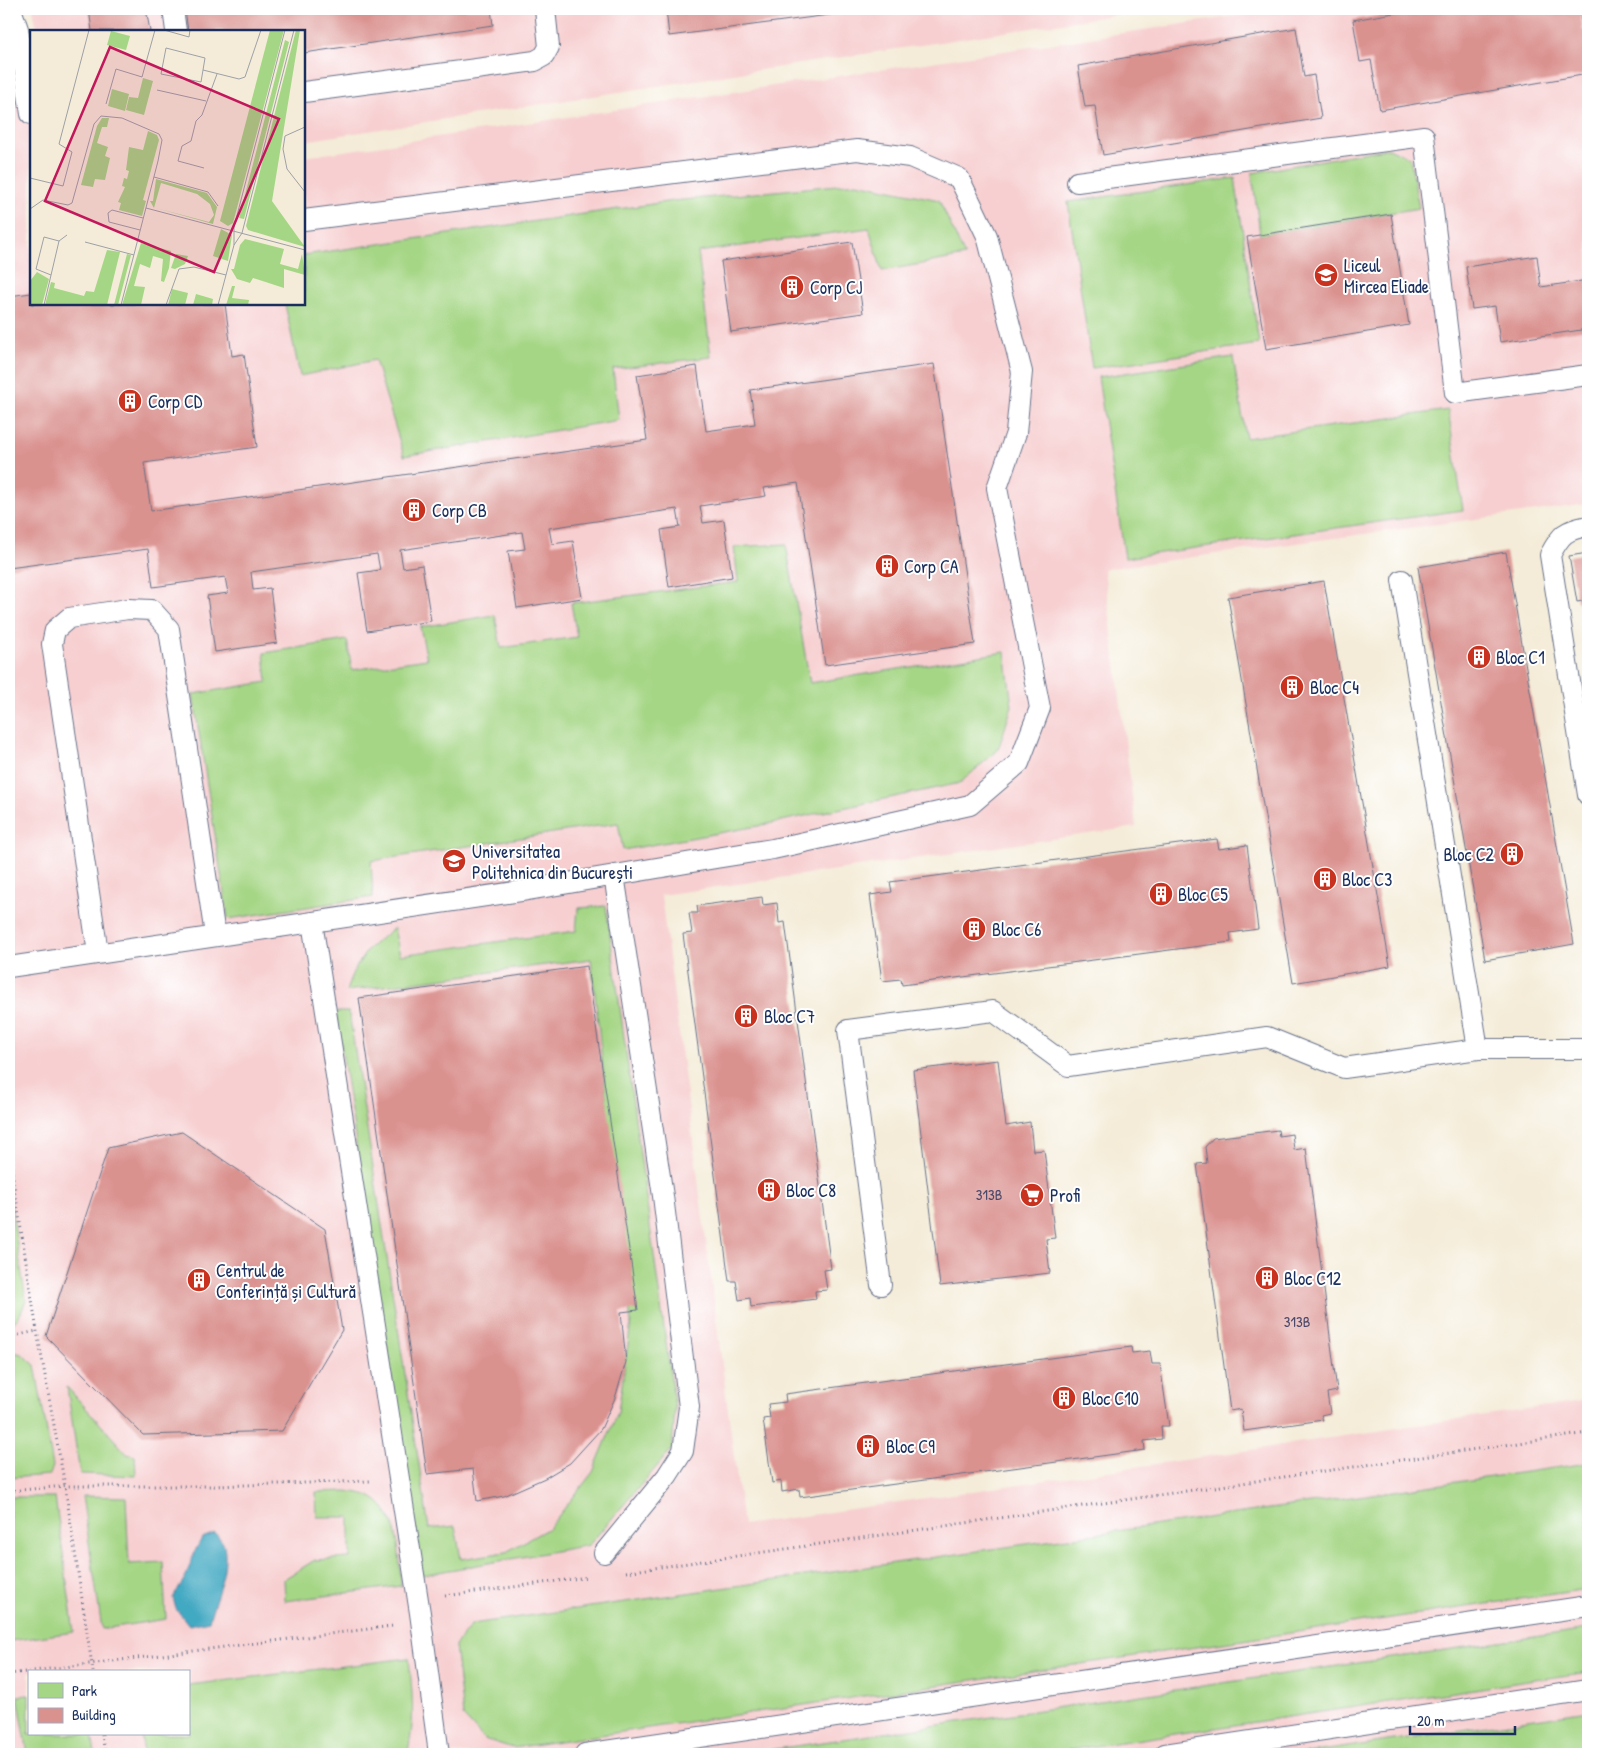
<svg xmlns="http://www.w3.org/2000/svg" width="1597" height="1763" font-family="'Patrick Hand',sans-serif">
<rect width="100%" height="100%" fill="#fff"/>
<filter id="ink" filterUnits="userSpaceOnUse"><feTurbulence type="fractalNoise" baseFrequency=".02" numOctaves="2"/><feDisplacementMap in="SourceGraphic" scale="10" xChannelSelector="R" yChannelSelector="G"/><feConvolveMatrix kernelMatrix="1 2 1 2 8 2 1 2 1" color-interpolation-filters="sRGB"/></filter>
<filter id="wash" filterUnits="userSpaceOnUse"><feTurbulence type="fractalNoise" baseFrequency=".0096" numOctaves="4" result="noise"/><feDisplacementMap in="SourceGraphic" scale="20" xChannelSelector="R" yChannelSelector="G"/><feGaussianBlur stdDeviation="1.12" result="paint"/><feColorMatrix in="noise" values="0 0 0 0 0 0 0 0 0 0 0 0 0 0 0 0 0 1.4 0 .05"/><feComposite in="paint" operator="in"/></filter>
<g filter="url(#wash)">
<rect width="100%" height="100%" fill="#f4ecd8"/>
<!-- built -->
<path fill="#f7cfd0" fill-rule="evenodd" d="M9 9H23L31 53V304H304V157L1282 9H1588V504L1104 569 1136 827 661 895 743 1525 1588 1400V1754H9ZM29 1672H189V1734H29Z
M33 9H1153L304 141V31H37Z"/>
<!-- green -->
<path fill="#a5d685" stroke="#608272" d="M1389 148 1410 158 1419 208 1260 235 1252 173Z
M1235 178 1259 344 1092 368 1068 202Z
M857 183 939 200 965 256 882 271 869 228 698 252 711 357 613 369 619 420 404 456 375 360 300 376 285 304H304V255L673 201Z
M1233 357 1246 438 1448 410 1463 510 1125 558 1098 377Z
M786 544 810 683 1005 652 1012 706 998 750 960 783 758 826 623 850 618 823 371 861 373 897 228 919 193 694 267 682 264 653 347 640 352 670 427 659 420 627 495 615 501 648 577 637 571 603 738 582 734 547Z
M606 906 675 1408 672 1449 589 1545 422 1575 336 1012H349L429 1529 455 1526 461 1559 506 1552 549 1528 593 1472 618 1412 631 1323 591 959 346 991 353 972 368 949 394 928 400 955 576 931 578 908Z
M9 1193 26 1300C22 1310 20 1320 9 1325Z
M9 1351 22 1354 35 1365 53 1466 50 1475 9 1478Z
M67 1387 127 1454 135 1456 136 1476 80 1474Z
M1588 1463V1589L513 1748 484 1739 463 1716 455 1645 472 1624Z
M347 1491C354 1492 361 1493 367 1495 401 1510 399 1555 401 1586L285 1601 284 1579 315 1560 350 1558V1517H317L316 1492Z
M82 1496 126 1497 129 1564 163 1562 166 1619 102 1629Z
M9 1497H55L74 1632 10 1641Z
M1588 1629V1672L1042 1754H742Z
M409 1658C412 1691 416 1722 407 1754H144L141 1734H189V1685Z
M29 1695V1734H92L95 1754H28L18 1696Z
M1588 1711V1754H1301Z"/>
<!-- water -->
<path fill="#42a9c2" stroke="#2e6c90" d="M215 1533C218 1537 223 1541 224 1546 229 1571 215 1597 209 1621L189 1625 176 1609 173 1598 186 1576 194 1553 202 1538Z"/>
<g id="blocks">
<!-- building -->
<path fill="#da928f" d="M89 9H146L150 31H92Z
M185 9H491L493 25 304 53V31H188Z
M666 9H867V10L669 36Z
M1417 9H1579L1583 31 1588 30V74L1380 110 1371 60 1360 62 1353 20Z
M1296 28 1304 77 1314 75 1321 118 1103 155 1095 106 1085 107 1078 66Z
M1391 214 1409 325 1266 349 1247 237Z
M852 242 863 313 731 332 721 261Z
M1537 256 1541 287 1588 280V329L1500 342 1495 306 1472 309 1466 267Z
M31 293V304H225L232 356 244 354 257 447 144 463 151 511 647 440 637 375 697 366 706 431 755 424 750 390 934 364 975 644 825 665 798 483 764 488 766 496 700 506 703 523 724 520 732 577 669 587 661 530 680 527 677 509 549 528 552 544 573 541 582 598 517 608 508 551 525 549 522 532 400 550 403 568 422 565 431 621 367 631 358 573 380 570 377 554 251 572 253 590 270 588 277 643 215 652 207 596 228 593 225 577 153 587 148 549 9 568V296Z
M1506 552 1574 944 1485 960 1418 567Z
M1588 553V600L1577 602 1569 556Z
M1324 581 1390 966 1293 983 1228 597Z
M1217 839 1219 849 1247 845 1258 929 1230 933 1231 942 902 985 901 979 882 981 870 895 892 892 890 882Z
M762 897 763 905 777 903 779 923 785 922 831 1269 824 1270 827 1290 815 1291 816 1299 751 1307 750 1298 739 1300 736 1281H729L683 934 692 933 689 913H698L697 906Z
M587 966 638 1310 621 1312 626 1362 615 1398 601 1429 570 1463 545 1478 504 1496 477 1501 473 1469 427 1474 359 998Z
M998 1060 1006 1126 1030 1122 1033 1151 1044 1150 1055 1238 1046 1239 1050 1273 940 1286 913 1070Z
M1278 1130 1279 1136 1292 1134 1294 1150 1306 1148 1337 1391 1327 1393 1330 1413 1321 1415 1323 1420 1244 1431 1241 1409 1230 1411 1197 1164 1207 1163 1205 1147 1213 1138Z
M182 1132 325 1229 342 1330 282 1431 143 1435 46 1336 108 1148Z
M1131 1347 1132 1353 1150 1351 1152 1364H1160L1169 1426H1161L1162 1439 1144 1441 1145 1450 800 1497 799 1489 782 1492 781 1481 772 1483 763 1419 770 1418 768 1404 786 1402 785 1394Z"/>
</g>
</g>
<g filter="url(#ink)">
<use href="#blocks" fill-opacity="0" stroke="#677189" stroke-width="1"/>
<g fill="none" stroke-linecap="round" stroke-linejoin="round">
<!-- service casing -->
<g stroke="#677189" stroke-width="22">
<path id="service" d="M11 9 18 29 31 114
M173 9 176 31
M304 92 535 61 544 56 549 47 545 9
M1077 182 1424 136 1455 393 1588 375
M1588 526C1565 530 1561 534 1550 555L1588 795
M1402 580 1478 1049
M312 922 420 1613 439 1754
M98 953 52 644 55 630 69 618 128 609 152 610 169 629 215 935
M9 967 521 891 716 858 773 849 970 805 1019 763 1040 708 997 488 1016 433 1022 372 987 236 959 178 910 157 857 150 304 220
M881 1285 848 1030 993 1011 1068 1066 1267 1037 1344 1068 1478 1049H1588
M604 1553 667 1476 683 1451 689 1407 663 1196 614 875
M585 1754 1588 1606
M1165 1754 1588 1690"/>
</g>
<!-- path -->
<path stroke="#677189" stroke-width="3" stroke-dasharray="1 4" stroke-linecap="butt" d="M9 1153 37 1331 65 1486 93 1672
M9 1337 37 1331
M9 1491 65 1486H214L370 1481
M626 1572 1588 1433
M445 1596 588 1577
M9 1674 393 1626
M102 1734 105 1754"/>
<!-- service -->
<use href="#service" stroke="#fff" stroke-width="20"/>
</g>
</g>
<!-- icons -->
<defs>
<g id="school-disc" transform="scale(1.25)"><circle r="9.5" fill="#c8321e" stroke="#fff"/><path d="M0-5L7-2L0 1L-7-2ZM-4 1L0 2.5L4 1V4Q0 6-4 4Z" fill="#fff"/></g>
<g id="building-disc" transform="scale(1.25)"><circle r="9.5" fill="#c8321e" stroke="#fff"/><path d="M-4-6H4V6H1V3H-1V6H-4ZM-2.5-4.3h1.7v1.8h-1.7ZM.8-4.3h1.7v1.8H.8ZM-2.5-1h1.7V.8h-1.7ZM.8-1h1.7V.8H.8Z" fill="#fff"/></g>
<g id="university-disc" transform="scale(1.25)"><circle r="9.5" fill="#c8321e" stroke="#fff"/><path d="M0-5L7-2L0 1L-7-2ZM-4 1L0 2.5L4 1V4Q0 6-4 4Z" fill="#fff"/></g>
<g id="supermarket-disc" transform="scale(1.25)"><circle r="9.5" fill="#c8321e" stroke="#fff"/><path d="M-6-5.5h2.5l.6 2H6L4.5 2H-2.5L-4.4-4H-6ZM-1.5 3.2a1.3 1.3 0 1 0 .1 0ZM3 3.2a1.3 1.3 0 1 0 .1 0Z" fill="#fff"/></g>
</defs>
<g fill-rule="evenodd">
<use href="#school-disc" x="1326" y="275"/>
<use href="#building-disc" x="792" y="287"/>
<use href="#building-disc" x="130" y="401"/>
<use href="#building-disc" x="414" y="510"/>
<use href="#building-disc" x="887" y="566"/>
<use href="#building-disc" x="1479" y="657"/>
<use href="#building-disc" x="1292" y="687"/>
<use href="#building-disc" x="1512" y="854"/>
<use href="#university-disc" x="454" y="861"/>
<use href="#building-disc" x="1325" y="879"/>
<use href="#building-disc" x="1161" y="894"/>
<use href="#building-disc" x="974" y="929"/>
<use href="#building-disc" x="746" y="1016"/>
<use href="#building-disc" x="769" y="1190"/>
<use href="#supermarket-disc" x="1032" y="1195"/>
<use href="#building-disc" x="1267" y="1278"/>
<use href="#building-disc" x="199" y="1280"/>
<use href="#building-disc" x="1064" y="1398"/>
<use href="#building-disc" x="868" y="1446"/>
</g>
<g text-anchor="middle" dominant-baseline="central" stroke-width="4" stroke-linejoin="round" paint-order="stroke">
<!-- number labels -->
<g font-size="15" fill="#4b486a">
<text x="989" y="1194">313B</text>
<text x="1297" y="1321">313B</text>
</g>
<!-- poi labels -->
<g font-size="18" fill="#1b2f5e" stroke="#fff" text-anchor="start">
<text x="1344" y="265">Liceul<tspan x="1344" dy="21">Mircea Eliade</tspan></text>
<text x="810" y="287">Corp CJ</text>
<text x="148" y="401">Corp CD</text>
<text x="432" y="510">Corp CB</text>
<text x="904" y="566">Corp CA</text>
<text x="1496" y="657">Bloc C1</text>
<text x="1310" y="687">Bloc C4</text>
<text x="472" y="851">Universitatea<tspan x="472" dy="21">Politehnica din București</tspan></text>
<text x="1494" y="854" text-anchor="end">Bloc C2</text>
<text x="1342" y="879">Bloc C3</text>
<text x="1178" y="894">Bloc C5</text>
<text x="992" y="929">Bloc C6</text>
<text x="764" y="1016">Bloc C7</text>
<text x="786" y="1190">Bloc C8</text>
<text x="1050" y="1195">Profi</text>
<text x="216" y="1270">Centrul de<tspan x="216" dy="21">Conferință și Cultură</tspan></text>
<text x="1284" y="1278">Bloc C12</text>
<text x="1082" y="1398">Bloc C10</text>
<text x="886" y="1446">Bloc C9</text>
</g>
</g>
<!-- overview -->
<g transform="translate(30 30)">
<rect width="275" height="275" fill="#f4ecd8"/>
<path d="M240 0H254L203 193 198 196 190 191ZM266 0H270L242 171 275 217 218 200 216 196ZM81 1 100 6 96 20 77 15ZM255 10 259 12 214 189 209 188ZM113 48 123 51 114 85 96 80 99 67 108 68ZM82 59 99 64 95 81 78 76ZM72 88H79L77 97H72L67 113 78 117 75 126 80 128 75 150 65 149 63 157 51 155 67 96ZM118 101 127 105 129 110 113 170 116 171 112 186 89 180 91 173 88 172 95 157 92 156 94 148 97 149 99 141 96 140 99 117 113 120ZM126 149 177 163 187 177 183 194 126 178 179 192 184 185 180 174 167 164 131 153 124 178 120 171H123ZM191 199 202 205 198 231 183 226ZM215 209 254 219 250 234 268 239 272 224 275 245 254 239V258L223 248 220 253 207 249 201 239H204L210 215ZM111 213 141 221 139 238 134 252 131 251 133 229 123 226 120 238 110 234 104 256 115 257 111 275H92ZM77 220 90 222 77 275H15L21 252 25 253 24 258 54 266 56 261 64 262ZM97 224 101 225 88 275H84ZM146 224 158 226 155 234 145 239 141 238ZM7 242 19 249 12 275H0V251ZM202 256H205L202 268 219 270 218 275H196ZM142 259 158 263 155 275H138ZM166 264 183 269 182 275H163Z" fill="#a5d685"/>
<path fill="none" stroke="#9da0a7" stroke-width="1" d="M134 0 159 7 160 0M136 18 175 28 171 52 131 44ZM173 40 209 49 215 47 231 0M127 60 176 71M76 74 86 39 112 47 125 0M275 97 255 106 253 119 257 139 275 162M174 138 148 131 152 116 161 111 166 91 172 85 187 44M124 147 178 162 188 176M0 148 33 156 42 122 29 114 59 0M116 178 275 220M0 179 13 170 38 175 42 173 64 94 71 86 92 88 129 104 132 110 128 131 91 275M110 200 79 192 78 183 82 180 113 188M55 212 104 225M204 215V197L255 0M21 245 6 239 14 207 29 211M14 275 29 211 37 205M136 275 149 239 164 237 196 245M188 275 204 215 212 203 264 0"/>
<path fill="#c2185b" fill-opacity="0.15" stroke="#c2185b" stroke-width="2.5" d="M80 17 249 89 184 242 15 171Z"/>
<rect width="275" height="275" fill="none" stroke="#1b2f5e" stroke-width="2.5"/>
</g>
<!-- margin -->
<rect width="1597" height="1763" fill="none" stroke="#fff" stroke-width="30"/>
<!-- legend -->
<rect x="28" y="1670" width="162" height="65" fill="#ffffff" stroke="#a4acbf"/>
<rect x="38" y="1683" width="25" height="15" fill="#a5d685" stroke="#a4acbf"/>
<text x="72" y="1696" font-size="15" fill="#1b2f5e">Park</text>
<rect x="38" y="1708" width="25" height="15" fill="#da928f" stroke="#a4acbf"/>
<text x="72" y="1720" font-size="15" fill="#1b2f5e">Building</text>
<!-- scale -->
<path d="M1410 1726v8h105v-8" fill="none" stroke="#1b2f5e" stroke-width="2.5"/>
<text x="1417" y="1726" font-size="15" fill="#1b2f5e" stroke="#ffffff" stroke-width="4" paint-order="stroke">20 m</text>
</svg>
